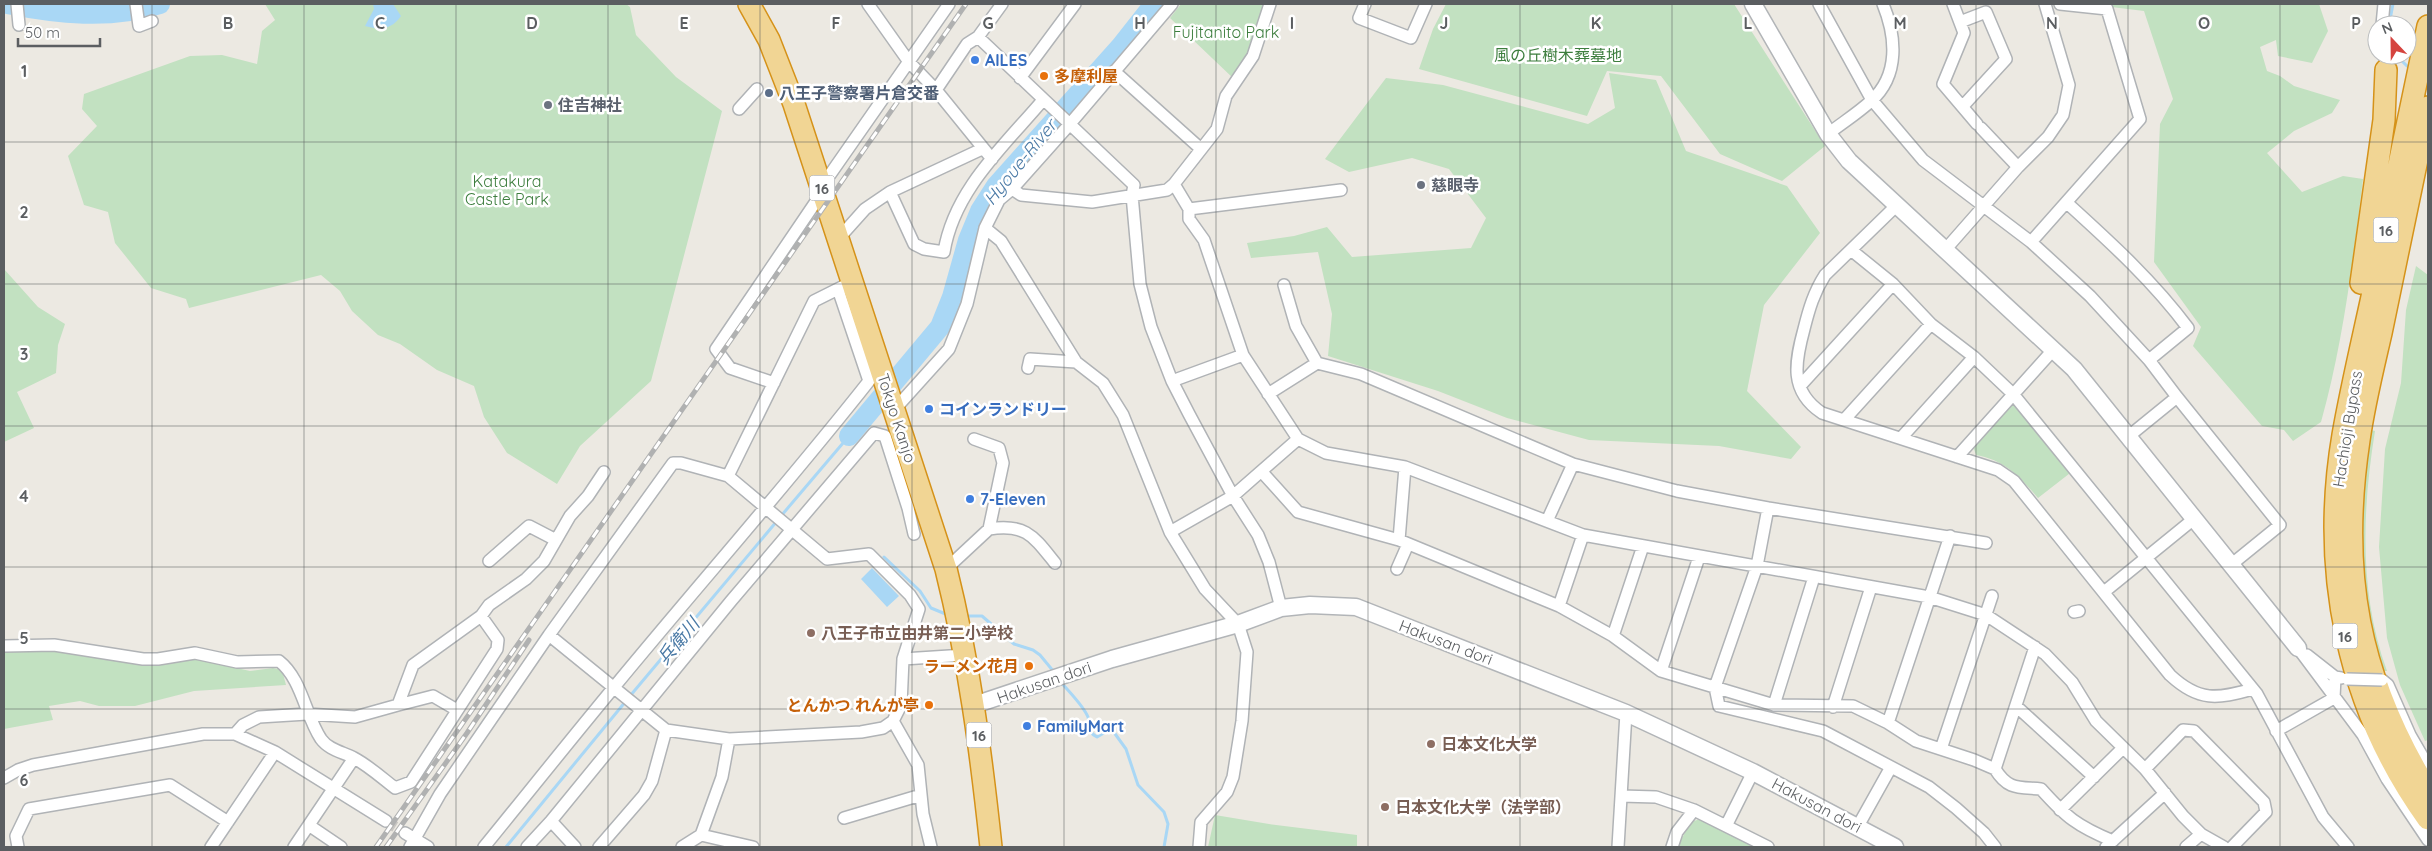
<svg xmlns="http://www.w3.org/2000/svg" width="2432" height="851" font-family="Quicksand,'Noto Sans JP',sans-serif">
<rect width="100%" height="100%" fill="#ece9e2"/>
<!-- green -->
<path fill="#c2e1c1" d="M265 4H626L630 7 636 35 676 77 722 111 651 381 580 446 557 484 507 453 484 417 474 386 437 370 400 344 378 335 352 311 340 291 321 275 189 308 186 299 151 288 115 243 108 212 84 205 68 156 97 126 82 109 84 94 190 56 222 55 257 64 262 31 275 20Z
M1181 4H1265L1248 59 1234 79 1170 18Z
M1446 4H1734L1825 146 1782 181 1720 154 1661 76 1607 71 1587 116 1419 69 1433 29Z
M2087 4H2319L2328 31 2312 63 2278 56 2276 40 2260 47 2267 71 2280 76 2294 86 2340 100 2332 113 2294 131 2267 153 2302 192 2343 176 2363 179C2353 260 2343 344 2321 422L2293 441 2284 430 2262 426 2193 346 2201 327 2154 262 2160 124 2173 99 2144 11Z
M1609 73 1656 80 1686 151 1787 186 1820 233 1764 305 1747 391 1801 447 1791 459 1719 446 1589 440 1507 418 1438 391 1328 356 1332 314 1318 252 1251 258 1247 243 1294 236 1327 227 1352 257 1471 248 1486 218 1449 169 1412 158 1349 172 1325 159 1386 78 1443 85 1588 124 1615 108Z
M2416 266 2428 275V740L2425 741 2400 685 2387 638 2379 547 2385 449 2401 383 2406 310Z
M4 269 38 307 65 324 58 345 56 373 17 392 34 428 4 442Z
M2009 405H2019L2074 470 2038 498C2020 477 2005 460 1976 455L1973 446Z
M2367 429 2375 431C2362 511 2359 594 2387 671H2381L2359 577Z
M52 649 132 662 161 665 196 659 250 671 273 668 282 670 286 685 194 691 135 706H99L80 701 49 706 53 720 4 729V651Z
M1215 815 1269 824 1357 835V847H1208Z
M1700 819 1759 847H1677L1691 822Z"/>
<!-- water -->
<path fill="#a9d7f5" d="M373 4H393L401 16C391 30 381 30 365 26L374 9Z
M872 568 899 596 887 607 861 579Z"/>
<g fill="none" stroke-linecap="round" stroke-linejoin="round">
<!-- stream -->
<path stroke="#a9d7f5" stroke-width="3" d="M2389 25 2393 4
M2396 55 2407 66
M781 516 849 436
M884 557 920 591 931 608 948 615
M964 616H982L1014 644 1033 650 1040 655 1054 672
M1060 681C1069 692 1083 705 1088 717 1091 726 1087 732 1097 737L1109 730 1113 731 1126 749 1138 785 1164 812 1168 824 1164 847
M630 696 777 521
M506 847 626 701"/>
<!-- river -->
<path stroke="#a9d7f5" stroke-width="20" d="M7 4C57 14 111 20 160 4
M849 436 940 327 952 297 968 240 980 211 996 186 1121 46 1154 4"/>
<!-- street-tunnel -->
<path stroke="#c8c6c2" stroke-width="11" stroke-dasharray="11 5.5" stroke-linecap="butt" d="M386 821 405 833"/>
<!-- street casing -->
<g stroke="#b0b3b6" stroke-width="14">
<path id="street" d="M17 4 19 25
M136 4 139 26 152 21
M868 4 909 62 936 90 992 159
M1365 4 1359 18 1411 38 1426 4
M1819 4 1872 100 1923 160 2031 242 2090 296 2149 360 2177 397 2129 436
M1953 4 1964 33 1943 84 1977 124
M1960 22 1986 12 2006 59 1963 106
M2382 25 2384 4
M978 37 1002 4
M2385 55 2386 70
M1114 71 1201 149
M1020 78 1075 4
M936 90 967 44 978 37 1134 185 1132 195 1140 284 1151 327 1172 381 1189 414 1233 496 1258 535 1269 562 1281 608
M739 109 757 89
M1981 128 2018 167
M1828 134C1842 123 1858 113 1871 101 1900 75 1896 36 1883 4
M1174 184 1217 129 1226 96 1253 56 1270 4
M1012 189 1021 195 1092 202 1167 190 1174 184 1189 209V219L1204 240 1243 355 1298 439 1326 453 1405 467 1583 535 1929 597 1986 615 2045 654 2072 682 2096 721 2145 769 2183 816 2201 834 2224 847
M890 192 914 244 924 249 944 252C954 190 1004 146 1043 100
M2067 203C2111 243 2153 281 2188 328L2149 360
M1896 206 1825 275C1814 292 1809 309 1804 329 1795 362 1789 391 1822 413L1998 470 2014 481 2170 675C2199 702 2217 699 2253 689
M1189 209 1341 190
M985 228 1001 241 1076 362 1103 383 1123 415 1170 532 1205 589 1238 624 1247 652 1242 721 1233 777 1227 792 1201 822 1199 847
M839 238 865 209 890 192 982 149
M2031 242 2140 119 2107 9 2060 4
M1851 250 1893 284 1931 324 1974 357 2013 394 2257 694 2323 817 2348 847
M1945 250 2018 167 2048 137 2063 115 2069 85 2045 4
M1284 285 1296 326 1317 363
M1028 368 1030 359 1076 362
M1172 381 1243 355
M774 383 730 368 716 349 817 200 829 176 949 4
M1800 386 1893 284
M1268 394 1317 363 1361 374 1573 464 1677 491 1768 508 1986 543
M2177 397 2280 525 2232 564
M894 410 949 349 967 304 985 228 999 200 1012 189 1069 125 1172 4
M1844 420 1931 324
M1901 438 1974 357
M1957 457 2054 349
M1405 467 1399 540 1559 606 1613 636 1661 671 1774 705 1853 706 1888 723 1916 741 1974 760 1995 769
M1262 472 1298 512 1399 540
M728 476 814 301 844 286
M1768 508 1757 566 1715 687 1719 706 1823 731 1929 787 1956 808 1984 833 1995 847
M1547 521 1573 464
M989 529C1026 523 1034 537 1055 563
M1170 532 1233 496 1298 439
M489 561 529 526 556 540
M946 569 989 529 1003 463 999 448 974 439
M1397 569 1408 544
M2104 592 2195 518
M1559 606 1583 535
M2074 612 2079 611
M549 635 666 730 729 739 861 732 883 728 893 721 901 705 903 659 965 655
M1613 636 1643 546
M4 646 54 645 143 659H158L195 653 237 662 279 661C302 679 305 715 321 739 329 750 343 752 354 758 369 766 382 778 395 788L411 782 497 649 498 640 481 616
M2035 647 1995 769C2008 790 2018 787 2041 789 2066 817 2077 826 2113 841
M2298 648 2363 735 2387 779 2428 840
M2307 655 2335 677 2341 678
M1661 671 1699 557
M2382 680 2388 685 2410 735 2428 766
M398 705 433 696 457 710
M1774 705 1814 577
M2016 706 2094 777
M1833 707 1871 587
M893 721 918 765 923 814 931 847
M1888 723 1950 536
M2276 731 2334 698 2335 677
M235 734 243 725 259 717 307 714 355 717 398 705 413 665 481 616 489 605 526 579 544 561 570 516 588 496 604 472
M1941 749 1992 596
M2145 769 2183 730 2194 731 2264 802 2266 812 2232 847
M4 778 18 770 33 765 203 734H235L275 752 386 821
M1621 796 1656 797 1694 810 1768 847
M2060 810 2123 748
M844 818 921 795
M551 821 575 847
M310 826 341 847
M1726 826 1753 772
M1858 826 1891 767
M405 833 428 847
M701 835 753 847
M18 847 16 836 29 809 170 785 228 822
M211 847 275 752
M294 847 354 758
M410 847 440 794 549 635 673 463H681L728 476 827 559 869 554 910 595 919 609 903 659
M484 847C528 793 571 739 615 686 699 584 787 485 869 381L838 289
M527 847 551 821 731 601 874 433 885 436 908 508 914 534
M599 847 644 795 652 781 666 730
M682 847 701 835 722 777 729 739
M1618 847 1626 713
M1672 847 1677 832 1694 810
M2106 847 2165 793
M2186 847 2201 834"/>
</g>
<!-- secondary casing -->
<g stroke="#b2b5b8" stroke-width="19">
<path id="secondary" d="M1753 4 1828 134 1849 161 2074 369 2298 648
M974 705 1112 659 1238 624 1281 608 1310 605 1356 607 1626 713 1753 772 1895 847"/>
</g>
<!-- highway casing -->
<g stroke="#d59219" stroke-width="24">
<path id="highway" d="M749 4 769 40 794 104 946 569C969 661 981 753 991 847
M2428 26C2409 116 2390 207 2372 297 2362 343 2351 389 2343 435 2320 571 2347 707 2428 819
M2428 107C2412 182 2397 257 2381 333 2373 368 2364 404 2359 440 2339 572 2358 677 2428 791
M2361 283 2384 120 2386 70"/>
</g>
<!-- street -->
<use href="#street" stroke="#fff" stroke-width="11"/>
<!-- secondary -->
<use href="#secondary" stroke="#fff" stroke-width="16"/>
<!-- highway -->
<use href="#highway" stroke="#f1d594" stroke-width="21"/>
<!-- rail casing -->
<g stroke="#b0b1b1" stroke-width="5">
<path id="rail" d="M376 847 966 4
M386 847 467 733 529 640"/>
</g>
<!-- rail -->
<use href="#rail" stroke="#fff" stroke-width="3" stroke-dasharray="9" stroke-linecap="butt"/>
<!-- street-bridge casing -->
<g stroke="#b0b3b6" stroke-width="14" stroke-linecap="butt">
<path id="street-bridge" d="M2347 679 2382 680"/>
</g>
<!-- street-bridge -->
<use href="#street-bridge" stroke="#fff" stroke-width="11"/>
</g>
<!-- grid -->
<path fill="none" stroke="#5b5e61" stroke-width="1" stroke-opacity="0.55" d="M152 4V847M304 4V847M456 4V847M608 4V847M760 4V847M912 4V847M1064 4V847M1216 4V847M1368 4V847M1520 4V847M1672 4V847M1824 4V847M1976 4V847M2128 4V847M2280 4V847M4 142H2428M4 284H2428M4 426H2428M4 567H2428M4 709H2428"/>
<!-- markers -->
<g fill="#3f7fe0" stroke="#fff" stroke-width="2">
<circle cx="975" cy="60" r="5"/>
<circle cx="929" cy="409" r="5"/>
<circle cx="970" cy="499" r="5"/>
<circle cx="1027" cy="726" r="5"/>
</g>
<g fill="#e8710a" stroke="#fff" stroke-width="2">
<circle cx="1044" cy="76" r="5"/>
<circle cx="1029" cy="666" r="5"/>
<circle cx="929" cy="705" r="5"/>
</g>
<circle fill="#5c6f8a" stroke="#fff" stroke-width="2" cx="769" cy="93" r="5"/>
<g fill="#6b7280" stroke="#fff" stroke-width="2">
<circle cx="548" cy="105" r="5"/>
<circle cx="1421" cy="185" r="5"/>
</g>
<g fill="#8d6e63" stroke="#fff" stroke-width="2">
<circle cx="811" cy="633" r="5"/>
<circle cx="1431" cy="744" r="5"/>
<circle cx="1385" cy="807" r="5"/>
</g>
<g text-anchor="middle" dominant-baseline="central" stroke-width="5" stroke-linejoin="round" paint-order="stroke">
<!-- shield labels -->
<g fill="#fff" stroke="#8c8e90" stroke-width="1">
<rect x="809.5" y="175.5" width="25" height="25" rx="4"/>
<rect x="2373.5" y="217.5" width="25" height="25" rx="4"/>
<rect x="2332.5" y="623.5" width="25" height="25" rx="4"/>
<rect x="966.5" y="722.5" width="25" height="25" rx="4"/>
</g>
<g font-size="15" font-weight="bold" fill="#5b5e61">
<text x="822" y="188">16</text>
<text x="2386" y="230">16</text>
<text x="2345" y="636">16</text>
<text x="979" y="735">16</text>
</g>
<!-- park labels -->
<g font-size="16" fill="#3d7e3e" stroke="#fff">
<text x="1226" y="32">Fujitanito Park</text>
<text x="1558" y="55">風の丘樹木葬墓地</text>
<text x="507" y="181">Katakura<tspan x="507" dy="18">Castle Park</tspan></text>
</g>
<!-- shop labels -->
<g font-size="16" font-weight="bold" fill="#366cbe" stroke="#fff" text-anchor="start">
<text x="985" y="60">AILES</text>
<text x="939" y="409">コインランドリー</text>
<text x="980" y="499">7-Eleven</text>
<text x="1037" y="726">FamilyMart</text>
</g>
<!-- food labels -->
<g font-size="16" font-weight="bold" fill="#c56008" stroke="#fff" text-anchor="end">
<text x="1054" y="76" text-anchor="start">多摩利屋</text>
<text x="1019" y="666">ラーメン花月</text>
<text x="919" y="705">とんかつ れんが亭</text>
</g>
<!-- service labels -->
<g font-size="16" font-weight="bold" fill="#4e5e75" stroke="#fff" text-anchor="start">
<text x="779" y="93">八王子警察署片倉交番</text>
</g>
<!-- worship labels -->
<g font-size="16" font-weight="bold" fill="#5b616d" stroke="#fff" text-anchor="start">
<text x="558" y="105">住吉神社</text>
<text x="1431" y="185">慈眼寺</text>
</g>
<!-- street labels -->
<g font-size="16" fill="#5b5e61" stroke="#fff">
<text transform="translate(897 418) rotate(72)">Tokyo Kanjo</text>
<text transform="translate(2347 429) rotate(-81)">Hachioji Bypass</text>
<text transform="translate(1446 642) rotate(21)">Hakusan dori</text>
<text transform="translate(1044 682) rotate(-19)">Hakusan dori</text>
<text transform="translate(1817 805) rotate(28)">Hakusan dori</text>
</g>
<!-- education labels -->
<g font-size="16" font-weight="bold" fill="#785e54" stroke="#fff" text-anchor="start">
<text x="821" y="633">八王子市立由井第二小学校</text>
<text x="1441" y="744">日本文化大学</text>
<text x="1395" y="807">日本文化大学（法学部）</text>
</g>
<!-- water labels -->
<g font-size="18" font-style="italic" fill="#4979a5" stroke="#fff">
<text transform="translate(1020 162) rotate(-51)">Hyoue-River</text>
<text transform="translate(678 641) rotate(-50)">兵衛川</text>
</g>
</g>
<g font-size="16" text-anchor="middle" font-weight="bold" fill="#5b5e61" stroke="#fff" stroke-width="5" stroke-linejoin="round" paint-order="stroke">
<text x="228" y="29">B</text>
<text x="380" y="29">C</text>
<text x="532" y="29">D</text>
<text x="684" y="29">E</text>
<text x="836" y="29">F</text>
<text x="988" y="29">G</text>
<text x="1140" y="29">H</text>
<text x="1292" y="29">I</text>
<text x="1444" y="29">J</text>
<text x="1596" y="29">K</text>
<text x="1748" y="29">L</text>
<text x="1900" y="29">M</text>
<text x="2052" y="29">N</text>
<text x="2204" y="29">O</text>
<text x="2356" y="29">P</text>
<text x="24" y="77">1</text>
<text x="24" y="218">2</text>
<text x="24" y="360">3</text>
<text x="24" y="502">4</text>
<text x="24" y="644">5</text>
<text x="24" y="786">6</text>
</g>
<!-- border -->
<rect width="2432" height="851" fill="none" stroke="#5b5e61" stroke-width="10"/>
<!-- north arrow -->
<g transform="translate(2392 40) rotate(338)"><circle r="24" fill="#ffffff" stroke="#bdbfc0"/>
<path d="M0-4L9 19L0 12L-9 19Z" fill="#d5443f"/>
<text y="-8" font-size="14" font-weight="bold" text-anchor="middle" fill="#5b5e61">N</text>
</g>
<!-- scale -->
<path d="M18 38v8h82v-8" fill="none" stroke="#5b5e61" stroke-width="2.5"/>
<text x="25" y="38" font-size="15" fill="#5b5e61" stroke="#ffffff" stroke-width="4" paint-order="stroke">50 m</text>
</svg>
